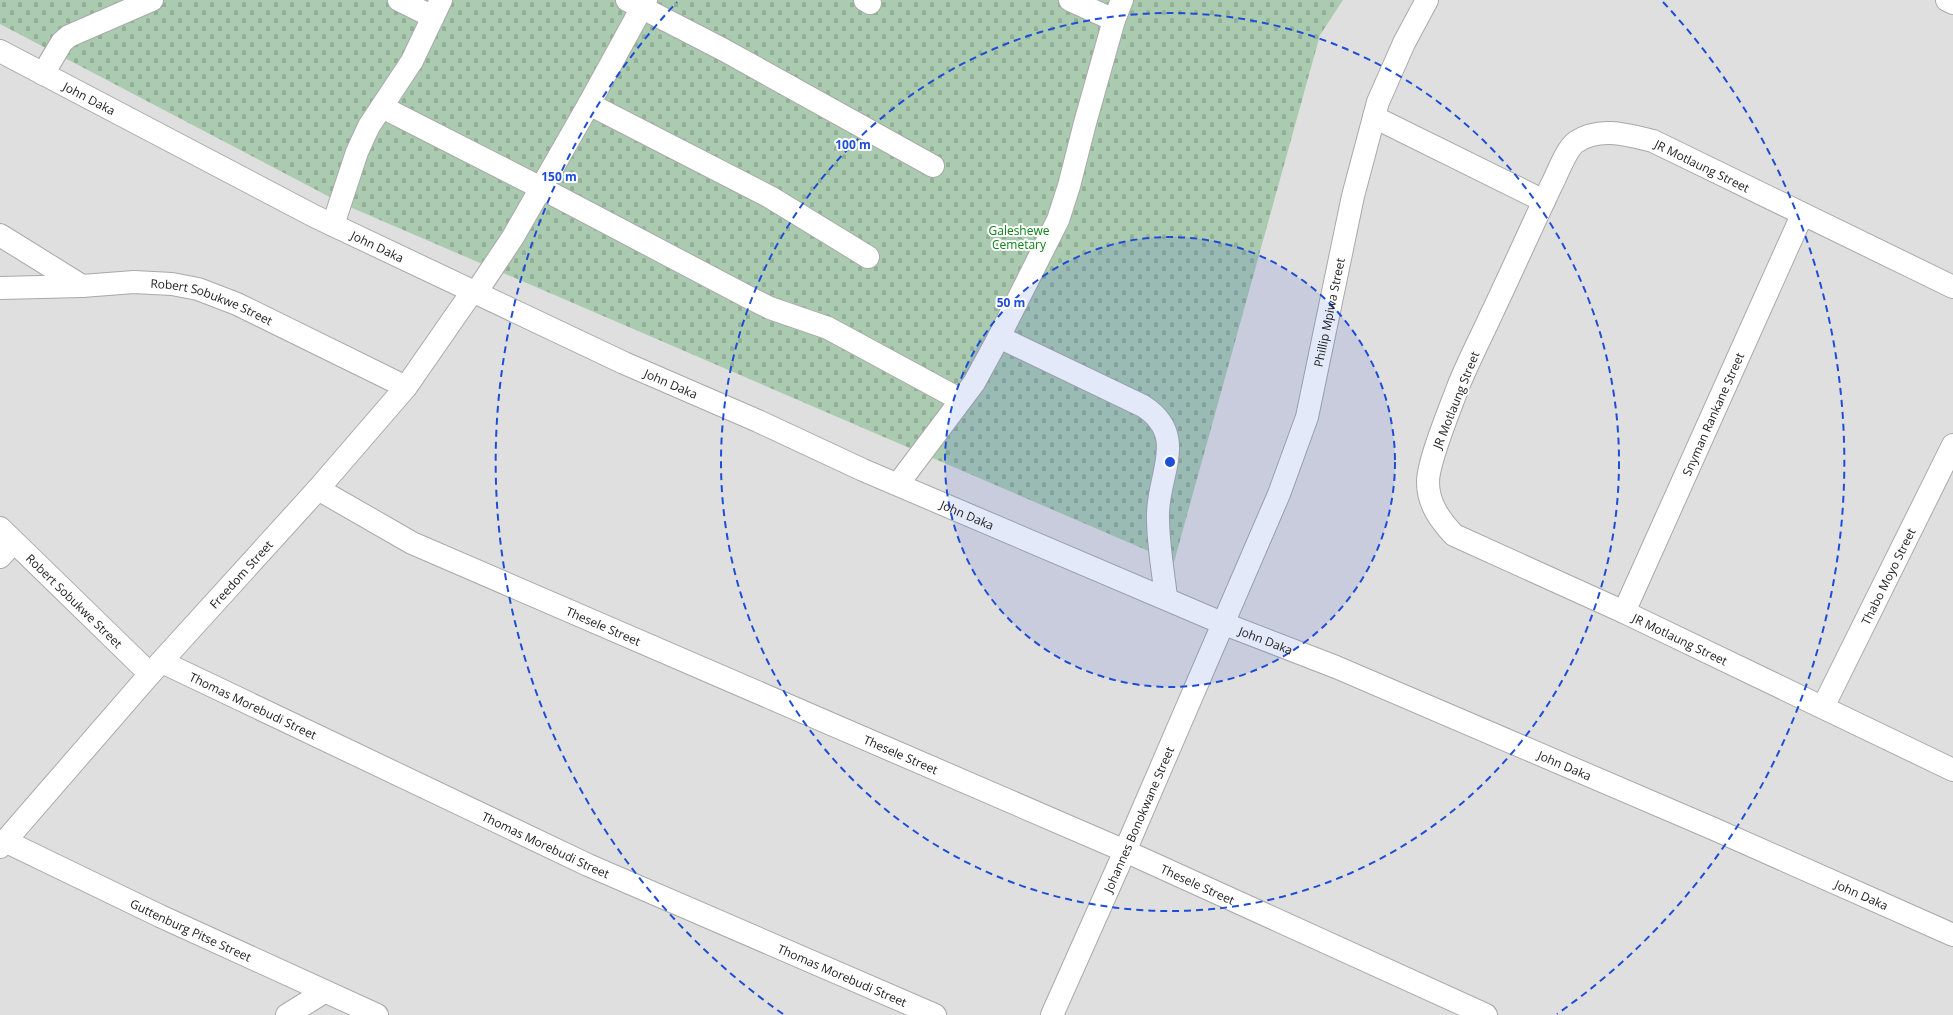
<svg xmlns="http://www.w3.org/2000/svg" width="1953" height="1015" font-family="'Open Sans',sans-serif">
<defs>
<pattern id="cemetery-stones" width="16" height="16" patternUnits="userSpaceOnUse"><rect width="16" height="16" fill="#aacbaf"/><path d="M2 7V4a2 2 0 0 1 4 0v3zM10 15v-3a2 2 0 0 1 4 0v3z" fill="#92ae96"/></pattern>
</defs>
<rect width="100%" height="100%" fill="#f2efe9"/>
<!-- residential -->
<path fill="#e0dfdf" d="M0 0H1953V1015H0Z"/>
<!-- cemetery -->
<path fill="url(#cemetery-stones)" d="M0 0H1343L1320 35 1174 562 343 204 0 24Z"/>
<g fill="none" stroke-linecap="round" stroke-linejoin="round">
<!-- minor casing -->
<g stroke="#a9a9a9" stroke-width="24">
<g id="minor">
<path d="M399 0 433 17"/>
<path d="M627 0 724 50 933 166"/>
<path d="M865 0 870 3"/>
<path d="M1070 0 1114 20"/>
<path d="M1947 0 1953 3"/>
<path id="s1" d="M0 51 314 216 624 363 758 421 863 470 1222 623 1336 667 1714 829 1953 935"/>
<path d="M43 74 62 42 69 36 152 0"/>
<path d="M589 104 770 197 868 257"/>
<path d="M382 107 541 188 750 298 770 308 828 328 961 400"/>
<path d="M1374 117 1544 201"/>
<path d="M333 225 357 152 369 126 412 61 441 0"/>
<path d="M0 235 82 286"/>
<path id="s2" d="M1953 287 1653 141C1628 135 1600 126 1576 142 1566 149 1557 175 1551 186 1531 228 1512 271 1492 313 1481 337 1468 362 1458 387 1450 409 1428 461 1428 482 1428 504 1440 520 1454 535L1624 612 1953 770"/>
<path id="s3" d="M0 288 82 286 134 282 172 284 198 289 237 304 406 387"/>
<path d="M475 294 513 237 589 104 646 0"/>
<path d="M999 337 1143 406C1190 436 1156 477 1158 518 1158 544 1163 571 1166 597"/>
<path d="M898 484 974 383 999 337 1058 220 1069 186 1085 123 1114 20 1122 0"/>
<path id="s4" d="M318 489 412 543 1125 851 1486 1015"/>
<path id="s5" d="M0 528 150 674"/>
<path d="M0 557 14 542"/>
<path id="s6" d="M1624 612 1802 215"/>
<path id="s7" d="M162 662 588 865 935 1015"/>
<path id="s8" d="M1823 707 1953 445"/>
<path id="s9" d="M5 841 160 916 377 1015"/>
<path id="s10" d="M0 847 150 674 318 489 406 387 472 292"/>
<path d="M287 1015 324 992"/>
<path id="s11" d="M1052 1015 1125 851 1279 494 1307 417 1353 196 1378 102 1404 43 1427 0"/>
</g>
</g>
<!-- minor -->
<use href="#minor" stroke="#fff" stroke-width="22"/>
</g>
<!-- distance rings -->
<circle cx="1170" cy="462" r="225" fill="#1d4ed8" fill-opacity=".12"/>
<g fill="none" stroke="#1d4ed8" stroke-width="2" stroke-dasharray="7 5">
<circle cx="1170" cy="462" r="225"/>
<circle cx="1170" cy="462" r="449"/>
<path d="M783 1014A674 674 0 0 1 677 2M1663 2A674 674 0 0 1 1557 1014"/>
</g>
<g text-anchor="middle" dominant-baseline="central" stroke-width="4" stroke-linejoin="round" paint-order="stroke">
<!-- street labels -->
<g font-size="12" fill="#222" stroke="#fff">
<text stroke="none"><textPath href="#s1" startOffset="101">John Daka</textPath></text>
<text transform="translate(1702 166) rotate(26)">JR Motlaung Street</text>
<text stroke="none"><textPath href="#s1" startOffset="425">John Daka</textPath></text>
<text stroke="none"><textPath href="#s3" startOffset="215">Robert Sobukwe Street</textPath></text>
<text stroke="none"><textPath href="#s11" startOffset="757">Phillip Mpiwa Street</textPath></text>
<text stroke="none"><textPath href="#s1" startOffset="749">John Daka</textPath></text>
<text transform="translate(1456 400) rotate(-68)">JR Motlaung Street</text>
<text stroke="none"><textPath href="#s6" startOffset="217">Snyman Rankane Street</textPath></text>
<text stroke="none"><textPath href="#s1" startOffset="1073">John Daka</textPath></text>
<text stroke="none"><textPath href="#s10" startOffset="364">Freedom Street</textPath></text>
<text stroke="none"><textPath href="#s8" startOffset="146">Thabo Moyo Street</textPath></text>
<text stroke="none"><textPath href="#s5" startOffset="104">Robert Sobukwe Street</textPath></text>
<text stroke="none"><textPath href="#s4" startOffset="317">Thesele Street</textPath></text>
<text stroke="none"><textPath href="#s2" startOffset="1095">JR Motlaung Street</textPath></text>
<text stroke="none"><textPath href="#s1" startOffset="1397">John Daka</textPath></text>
<text stroke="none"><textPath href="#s7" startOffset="101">Thomas Morebudi Street</textPath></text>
<text stroke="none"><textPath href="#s4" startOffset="641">Thesele Street</textPath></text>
<text stroke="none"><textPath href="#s1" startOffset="1721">John Daka</textPath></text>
<text stroke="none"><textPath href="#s11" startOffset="214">Johannes Bonokwane Street</textPath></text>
<text stroke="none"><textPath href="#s7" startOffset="425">Thomas Morebudi Street</textPath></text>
<text stroke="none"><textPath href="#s4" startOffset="965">Thesele Street</textPath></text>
<text stroke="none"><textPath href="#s1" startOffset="2045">John Daka</textPath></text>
<text stroke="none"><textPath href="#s9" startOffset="206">Guttenburg Pitse Street</textPath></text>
<text stroke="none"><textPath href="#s7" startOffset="749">Thomas Morebudi Street</textPath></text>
</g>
<!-- park labels -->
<g font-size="12" fill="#0c8416" stroke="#fff">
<text x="1019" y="230">Galeshewe<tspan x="1019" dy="14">Cemetary</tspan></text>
</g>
</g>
<circle cx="1170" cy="462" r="6" fill="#1d4ed8" stroke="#fff" stroke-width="2"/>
<g font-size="12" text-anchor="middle" font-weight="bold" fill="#1d4ed8" stroke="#fff" stroke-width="4" stroke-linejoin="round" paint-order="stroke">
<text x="853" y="149">100 m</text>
<text x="559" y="181">150 m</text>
<text x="1011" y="307">50 m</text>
</g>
</svg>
